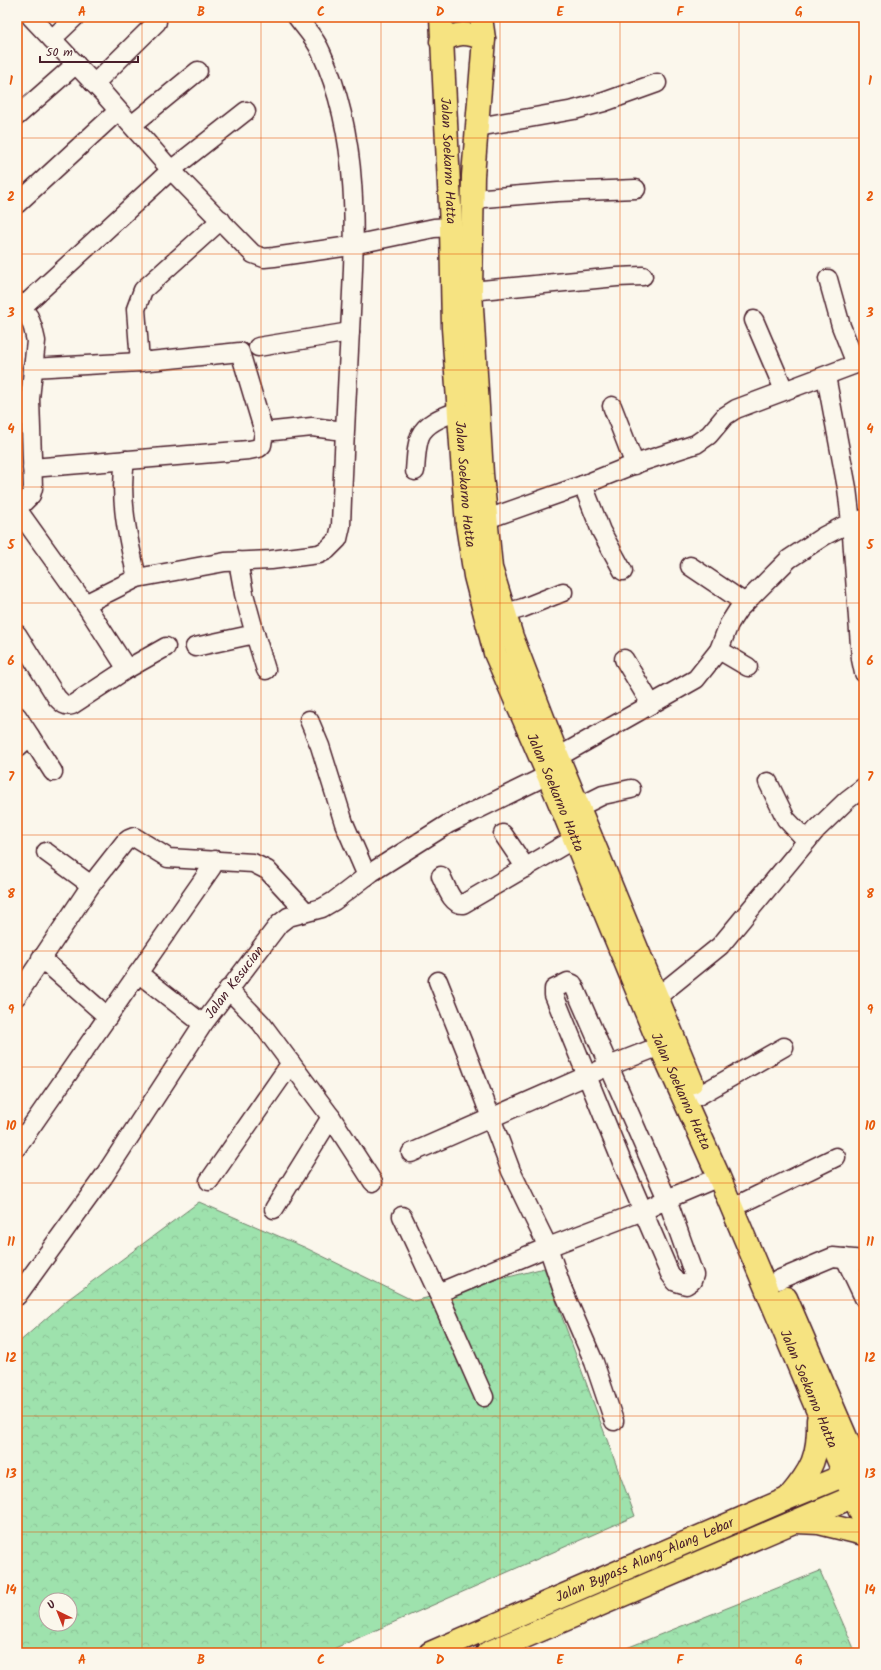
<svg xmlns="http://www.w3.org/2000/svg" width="881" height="1670" font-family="Kalam,sans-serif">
<defs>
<pattern id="forest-crowns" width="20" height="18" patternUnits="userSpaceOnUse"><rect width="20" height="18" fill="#9ee2ad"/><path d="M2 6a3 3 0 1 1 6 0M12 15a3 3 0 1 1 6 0" fill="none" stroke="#8ac195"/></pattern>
</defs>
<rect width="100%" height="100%" fill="#fbf7ec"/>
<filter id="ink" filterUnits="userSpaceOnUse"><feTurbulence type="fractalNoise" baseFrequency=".025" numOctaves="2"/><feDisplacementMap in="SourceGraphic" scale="8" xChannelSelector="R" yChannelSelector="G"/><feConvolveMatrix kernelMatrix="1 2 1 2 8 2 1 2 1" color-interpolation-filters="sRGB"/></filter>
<g filter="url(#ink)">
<!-- forest -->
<path fill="url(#forest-crowns)" stroke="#74806c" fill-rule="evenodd" d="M199 1202 304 1247 414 1301 544 1268 635 1516 324 1653H17V1344L66 1301ZM46 1600H70V1624H46Z
M820 1571 856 1653H614Z"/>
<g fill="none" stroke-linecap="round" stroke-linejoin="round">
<!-- minor casing -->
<g stroke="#4a1f2b" stroke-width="21">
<g id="minor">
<path d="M31 17 103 93 171 170 253 254 264 258 274 257 343 247 434 228 451 227"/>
<path d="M52 39 75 17"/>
<path d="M94 84 157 22"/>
<path d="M17 116 76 64"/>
<path d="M132 125 198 71"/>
<path d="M478 127 574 110 604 102 657 83"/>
<path d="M472 199 558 192 636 189"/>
<path d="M17 204 118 111"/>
<path d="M828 279 841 326 856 364"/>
<path d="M471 291 617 277 643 276"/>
<path d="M17 301 29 317 33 328 36 341 30 399 33 488 31 495 17 509"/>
<path d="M17 312 171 170 246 111"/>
<path d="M754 320 784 390"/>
<path d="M258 347 350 332"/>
<path d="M140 362 136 309 143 290 221 220"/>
<path d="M32 368 140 362 240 352 264 432 262 445 259 448 249 450 32 468"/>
<path d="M826 376 847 488 851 522 861 659 864 673"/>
<path d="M612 406 635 465"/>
<path d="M264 432 312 427 344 431"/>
<path d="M125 460C119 500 128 539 137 578"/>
<path d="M415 471C416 460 416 446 420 436 426 422 445 416 458 411"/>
<path d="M583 485 601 531 623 571"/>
<path d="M17 509 85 604 127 669"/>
<path d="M487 519 583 485 635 464 696 444 709 435 725 416 736 409 864 361"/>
<path d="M690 566 745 603"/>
<path d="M85 604 137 578 225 562 271 560 319 554 327 550 338 539 341 526C343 467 346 409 349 350 354 251 364 145 321 52 316 39 305 28 297 17"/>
<path d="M505 613 523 608 563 592"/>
<path d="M17 634 57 698C62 703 65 707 72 705L127 669 166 647"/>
<path d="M255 634 266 670"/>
<path d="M195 647 255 634 244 594 238 561"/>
<path d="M719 650 748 667"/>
<path d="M624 659 651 704"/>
<path d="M17 716 30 736 17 748"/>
<path d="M309 720 320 746 344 823 367 876"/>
<path d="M30 736 53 772"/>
<path d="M558 757 696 679 719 650 729 624 738 610 789 559 824 536 851 522 864 519"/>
<path d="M768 782 786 819 807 841"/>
<path d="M579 807 603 795 631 789"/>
<path d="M503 834 526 868"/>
<path d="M46 852 91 885"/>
<path d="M441 876C446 885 451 905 463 904L574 839"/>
<path d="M41 958 108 1017"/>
<path d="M138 973 203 1024"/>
<path d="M438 981 466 1051 511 1171 548 1247 562 1288 594 1362 614 1421"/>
<path d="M568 982 573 984 667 1199 694 1275 692 1281 686 1285 676 1282 670 1274 624 1167 554 995V989Z"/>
<path d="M228 989 261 1023 331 1117 373 1182"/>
<path d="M17 996 91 885 124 843 129 839 134 837 168 858 253 863 267 870 306 912"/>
<path d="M657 997 720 946 816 830 847 800 864 787"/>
<path d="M698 1096 784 1047"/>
<path d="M17 1147 212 867 215 860"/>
<path d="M411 1153 609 1066 660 1046"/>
<path d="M209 1181 291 1063"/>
<path d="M744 1202 836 1157"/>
<path d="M274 1209 331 1117"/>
<path d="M402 1216 438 1293 484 1397"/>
<path d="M845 1258 864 1298"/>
<path d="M778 1280 833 1257 864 1260"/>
<path d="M438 1293 548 1247 643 1211 667 1199 719 1177"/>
<path id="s1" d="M17 1296 104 1176 203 1024 279 924 288 917 322 908 334 901 372 872 448 824 548 775"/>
</g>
</g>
<!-- highway casing -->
<g stroke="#4a1f2b" stroke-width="25">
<g id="highway">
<path id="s2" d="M441 17 451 227 453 328 463 473 467 525 475 576 495 653 548 775 660 1046 719 1177 864 1521"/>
<path d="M481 17 484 39 473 176 471 291 482 474 491 568 512 637 558 757 692 1082"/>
<path d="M441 41C459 32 466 32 484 39"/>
<path d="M786 1298 864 1479"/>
<path d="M789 1497C812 1470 819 1456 818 1420"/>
<path d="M797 1522 819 1523 864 1534"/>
<path id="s3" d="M430 1653 789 1498 857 1470"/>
<path d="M487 1653 864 1492"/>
</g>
</g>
<!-- minor -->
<use href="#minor" stroke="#fbf7ec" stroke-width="18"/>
<!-- highway -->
<use href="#highway" stroke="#f6e381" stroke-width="22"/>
</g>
</g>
<!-- grid -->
<path fill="none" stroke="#e8590c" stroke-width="1" stroke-opacity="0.55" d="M142 17V1653M261 17V1653M381 17V1653M500 17V1653M620 17V1653M739 17V1653M17 138H864M17 254H864M17 370H864M17 487H864M17 603H864M17 719H864M17 835H864M17 951H864M17 1067H864M17 1183H864M17 1300H864M17 1416H864M17 1532H864"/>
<g text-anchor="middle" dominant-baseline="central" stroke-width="3" stroke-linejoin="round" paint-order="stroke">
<!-- street labels -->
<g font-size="14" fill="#4a1f2b" stroke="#fbf7ec">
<text stroke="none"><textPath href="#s2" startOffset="144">Jalan Soekarno Hatta</textPath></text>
<text stroke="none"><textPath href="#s2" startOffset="468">Jalan Soekarno Hatta</textPath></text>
<text stroke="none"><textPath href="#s2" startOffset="792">Jalan Soekarno Hatta</textPath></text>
<text stroke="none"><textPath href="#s1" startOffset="382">Jalan Kesucian</textPath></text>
<text stroke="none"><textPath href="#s2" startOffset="1116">Jalan Soekarno Hatta</textPath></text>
<text stroke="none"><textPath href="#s2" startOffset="1440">Jalan Soekarno Hatta</textPath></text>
<text stroke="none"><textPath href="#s3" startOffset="234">Jalan Bypass Alang-Alang Lebar</textPath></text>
</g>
</g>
<!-- margin -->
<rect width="881" height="1670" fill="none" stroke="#fbf7ec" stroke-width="44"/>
<!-- north arrow -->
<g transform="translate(58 1612) rotate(317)"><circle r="19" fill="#fbf7ec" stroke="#b4a19f"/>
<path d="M0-3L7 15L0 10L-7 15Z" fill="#c8321e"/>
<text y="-6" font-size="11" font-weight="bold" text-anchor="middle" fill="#4a1f2b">U</text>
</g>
<!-- scale -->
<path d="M40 56v6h98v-6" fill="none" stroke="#4a1f2b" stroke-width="2"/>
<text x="46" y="56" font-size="12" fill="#4a1f2b" stroke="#fbf7ec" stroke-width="3" paint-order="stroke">50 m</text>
<rect x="22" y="22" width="837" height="1626" fill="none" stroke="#e8590c" stroke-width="1.5"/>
<g font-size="13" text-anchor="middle" font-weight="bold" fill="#e8590c">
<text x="82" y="16">A</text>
<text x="201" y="16">B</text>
<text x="321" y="16">C</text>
<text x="440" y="16">D</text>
<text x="560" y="16">E</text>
<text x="680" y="16">F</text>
<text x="799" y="16">G</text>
<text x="11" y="85">1</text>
<text x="870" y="85">1</text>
<text x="11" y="201">2</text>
<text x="870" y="201">2</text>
<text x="11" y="317">3</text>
<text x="870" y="317">3</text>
<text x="11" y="433">4</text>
<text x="870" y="433">4</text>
<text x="11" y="549">5</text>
<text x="870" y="549">5</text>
<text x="11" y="665">6</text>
<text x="870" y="665">6</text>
<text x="11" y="781">7</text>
<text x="870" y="781">7</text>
<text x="11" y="898">8</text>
<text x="870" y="898">8</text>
<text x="11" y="1014">9</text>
<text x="870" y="1014">9</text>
<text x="11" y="1130">10</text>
<text x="870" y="1130">10</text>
<text x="11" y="1246">11</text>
<text x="870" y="1246">11</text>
<text x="11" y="1362">12</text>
<text x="870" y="1362">12</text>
<text x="11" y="1478">13</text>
<text x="870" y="1478">13</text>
<text x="11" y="1594">14</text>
<text x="870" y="1594">14</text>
<text x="82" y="1664">A</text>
<text x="201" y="1664">B</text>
<text x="321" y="1664">C</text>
<text x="440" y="1664">D</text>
<text x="560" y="1664">E</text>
<text x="680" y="1664">F</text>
<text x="799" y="1664">G</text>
</g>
</svg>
